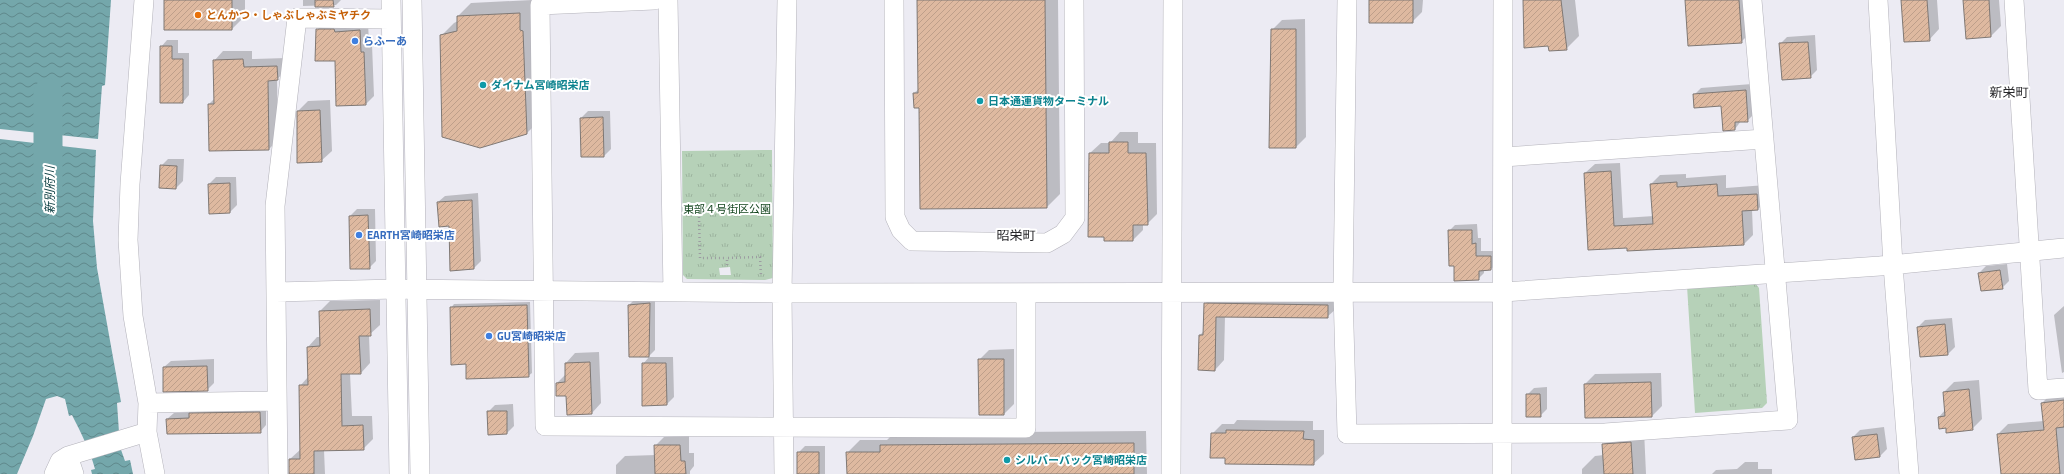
<svg xmlns="http://www.w3.org/2000/svg" width="2064" height="474" font-family="'Titillium Web','Noto Sans JP',sans-serif">
<defs>
<pattern id="grass-tufts" width="24" height="20" patternUnits="userSpaceOnUse"><rect width="24" height="20" fill="#b6d1b8"/><path d="M3 7l-1-3M5 7V3M7 7l1-3M15 17l-1-3M17 17v-4M19 17l1-3" fill="none" stroke="#9cb39e"/></pattern>
<pattern id="water-waves" width="16" height="10" patternUnits="userSpaceOnUse"><rect width="16" height="10" fill="#74a7ab"/><path d="M0 5q4-4 8 0t8 0" fill="none" stroke="#5f888b"/></pattern>
<pattern id="building-hatch" width="6" height="6" patternUnits="userSpaceOnUse"><rect width="6" height="6" fill="#deb9a0"/><path d="M-1 1l2-2M0 6l6-6M5 7l2-2" fill="none" stroke="#be9f8a"/></pattern>
</defs>
<rect width="100%" height="100%" fill="#ecebf3"/>
<!-- grass -->
<path fill="url(#grass-tufts)" fill-rule="evenodd" d="M772 150 773 278 765 280 687 279 683 275 682 151ZM719 268 730 267 731 275H720Z
M1754 282 1759 288 1767 403 1762 408 1695 413 1687 286Z"/>
<!-- water -->
<path fill="url(#water-waves)" d="M0 0H111L105 85 102 86 98 139 0 129Z
M0 139 96 150 93 221 97 268 121 402 117 403 120 447 125 461 130 460 133 474H92L91 470 95 469C90 450 81 433 72 415L69 416 65 399 57 396 46 399 33 436 17 474H0Z"/>
<!-- shadow -->
<path fill="#0003" d="M165 0H245V16L232 29Z
M303 0H341L336 5 303 6Z
M532 0 539 121 526 134 441 36 454 23 458 21V16L471 3Z
M918 0H1058L1060 194 1047 207 920 107 914 93 919 89Z
M1370 0H1423L1422 12 1412 22Z
M1524 0H1575L1579 36 1566 49 1549 45Z
M1686 0H1752L1754 29 1741 42Z
M1902 0H1937L1939 29 1929 40Z
M1964 0H1999L2001 26 1991 36 1967 38Z
M1305 19 1306 137 1296 147 1272 30 1282 20Z
M326 21 368 22 369 44H372L374 96 366 104 317 30Z
M1815 35 1817 70 1810 77 1780 44 1787 37Z
M167 40H178V53H189V95L183 102 161 47Z
M223 51H252V59L286 58 287 70 277 79 278 140 269 149 209 104 215 98 214 61Z
M1752 84 1754 114 1747 121H1741L1735 129 1723 130 1722 105 1694 95 1701 88Z
M330 100 332 151 321 161 298 111 308 101Z
M588 111H610L611 149 604 156H582L581 118Z
M1120 132H1138V143H1156L1157 214 1147 224H1143V230L1133 240 1090 153 1101 143H1110Z
M168 159H184L183 181 176 188 161 166Z
M1620 163 1623 218 1654 216 1651 184 1660 175 1686 174V178L1726 175V188L1766 185 1767 200 1758 209H1752L1753 235 1744 244 1589 249 1585 173 1595 164Z
M216 177H236L237 205 230 212H210L209 184Z
M478 193 481 261 474 268 438 202 445 196Z
M357 209H375L376 261 369 268 350 216Z
M1477 224 1478 238H1481V251H1497V264L1491 269 1484 270V273L1478 279 1455 265 1449 231 1455 225Z
M2007 264 2009 281 2002 288 1979 273 1986 266Z
M1214 294 1337 296V308L1327 317 1225 316 1224 360 1215 370 1200 335 1204 331 1205 304Z
M655 298V350L649 356 629 305 635 299Z
M380 300V325L369 335 370 363 361 373H350L352 416H372L373 439 363 449 324 450 325 474H290V459L301 449 300 386 308 377V347L317 337H321L320 311 330 301Z
M530 302 532 373 528 376 467 363 451 308 454 304Z
M2064 306V372L2062 373 2054 315Z
M1952 318 1955 347 1948 354 1918 327 1925 320Z
M1014 349V404L1004 414 979 360 989 350Z
M599 352 601 403 592 413 567 395 557 383 566 374V363L575 353Z
M649 357H673L674 397 667 404 643 364Z
M214 359V383L207 390 164 367 171 361Z
M1661 373 1662 406 1652 416 1585 384 1595 374Z
M1979 380 1982 419 1972 429 1939 417 1945 410 1944 392 1954 382Z
M1547 387V409L1540 416 1527 395 1534 388Z
M2064 392V474H2002L1998 434 2008 424 2044 421 2042 403 2052 393Z
M513 404 514 426 507 433 488 412 495 405Z
M266 407V425L260 432 168 433 167 419 174 413 192 412 196 408Z
M1237 420 1313 421V430H1324V454L1313 464 1226 457 1212 434 1222 424H1234Z
M1884 427 1887 449 1880 456 1853 437 1860 430Z
M1644 430 1646 474H1582V469L1595 456 1604 455V444L1617 431Z
M1146 431 1147 474H848L847 453 860 440H887L894 433Z
M689 436V453H694V466L690 471V474H616V465L625 456 656 455 655 446 664 437Z
M805 446H825V474H798V453Z
M1745 462H1758V469H1772V474H1712L1716 470 1737 469Z"/>
<g fill="none" stroke-linecap="round" stroke-linejoin="round">
<!-- river -->
<path stroke="#74a7ab" stroke-width="29" d="M48 93V185"/>
</g>
<!-- building -->
<path fill="url(#building-hatch)" stroke="#7f7874" d="M164 0H232V30H164Z
M315 0H333L334 7H315Z
M917 0H1045L1047 208 920 209 919 108H914L913 93H918Z
M1369 0H1413V23H1369Z
M1523 0H1561L1567 50 1549 51 1548 46 1524 48Z
M1685 0H1739L1742 43 1688 46Z
M1901 0H1927L1930 41 1904 42Z
M1963 0H1989L1991 37 1966 39Z
M520 13V30L523 31 527 134 480 148 442 137 440 35 457 31V16Z
M316 29H334L335 32 360 30 361 52H364L366 105 336 106 335 61H315Z
M1271 29H1296V148H1269Z
M1808 42 1811 78 1782 80 1779 43Z
M160 46H172V59H183V103H160Z
M243 59 244 67 277 66 278 80 268 81 269 150 209 151 208 104H214L213 60Z
M1746 90 1748 122H1735V130L1723 131 1721 106 1694 108 1693 94Z
M320 110 322 162 297 163V111Z
M603 117 604 157H581L580 118Z
M1109 142H1128V153H1146L1148 225H1133V241H1104V237H1088L1089 153H1109Z
M160 165 177 166 176 189 159 188Z
M1611 171 1614 226 1653 224 1650 184 1677 182V187L1717 184 1718 196 1757 194 1758 210 1742 211 1744 245 1627 251V248L1588 250 1584 173Z
M230 183V213L209 214 208 184Z
M472 200 474 269 450 271 449 226 439 227 437 202Z
M368 215 370 269H350L349 216Z
M1448 230H1472V244L1476 243V256H1491V270L1479 271V280L1454 281V266H1449Z
M2000 270 2003 289 1981 291 1978 273Z
M650 303 649 357H629L628 305Z
M1204 303 1328 305V318L1216 317 1215 371 1198 370 1199 335H1203Z
M527 305 529 377 466 379V364L451 365 450 307Z
M370 309 371 336H359L361 374H341L342 426 363 425 364 450 314 451V474H289V459H300L299 385H308L307 347 320 346 319 311Z
M1945 324 1948 355 1920 357 1917 327Z
M978 359H1004V415H979Z
M590 362 592 414 567 415 566 396H556V383L565 382V363Z
M642 363H666L667 405 642 406Z
M207 366 208 391 163 392V367Z
M1651 382 1652 417 1585 418 1584 384Z
M1969 389 1973 430 1946 433V428L1939 429 1938 417 1945 416 1943 392Z
M1526 394H1540L1541 417H1526Z
M2064 400V427L2056 428 2060 474H2001L1997 434 2044 430 2041 403Z
M487 411H507V434L488 435Z
M260 412 261 433 167 434 166 419 189 418V413Z
M1226 430 1304 431 1303 439 1314 440V465L1225 464V458H1210L1211 433H1226Z
M1877 434 1880 457 1855 460 1852 437Z
M1631 442 1633 474H1604L1602 444Z
M1134 443V474H847L846 452H880V445Z
M654 445H680L681 461H685L686 474H655Z
M797 452H819V474H797Z"/>
<g fill="none" stroke-linecap="round" stroke-linejoin="round">
<!-- minor casing -->
<g stroke="#b3b2ba" stroke-width="20">
<path id="minor" d="M144 0 130 184 128 240 133 316 148 403 147 432 155 474
M391 0 399 474
M412 0 420 474
M654 0 540 5 545 426 1026 428V293
M668 0 673 292
M894 0 895 217 901 230 912 241 1047 243 1063 234 1075 218 1074 0
M1347 0 1343 292 1347 434 1605 433 1788 420 1752 0
M1878 0 1893 265 1909 474
M2014 0 2038 390 2064 388
M1503 157 1764 139
M276 292 395 289 782 293 1503 292 1880 266 2064 248
M148 403 277 401
M68 456 74 474
M54 474 60 461 68 456 147 432
M278 474 275 206 297 18 390 19
M784 474 782 293 787 0
M1171 474 1173 0
M1502 474 1503 0"/>
</g>
<!-- path -->
<path stroke="#9c9ca1" stroke-width="2.5" stroke-dasharray="1 3" stroke-linecap="butt" d="M689 214 699 215 700 258H727
M727 265V258L760 257 761 276"/>
<!-- minor -->
<use href="#minor" stroke="#fff" stroke-width="19"/>
</g>
<!-- markers -->
<circle fill="#e8710a" stroke="#fff" stroke-width="1.5" cx="198" cy="15" r="4"/>
<g fill="#3f7fe0" stroke="#fff" stroke-width="1.5">
<circle cx="355" cy="41" r="4"/>
<circle cx="359" cy="235" r="4"/>
<circle cx="489" cy="336" r="4"/>
</g>
<g fill="#0f9aa8" stroke="#fff" stroke-width="1.5">
<circle cx="483" cy="85" r="4"/>
<circle cx="980" cy="101" r="4"/>
<circle cx="1007" cy="460" r="4"/>
</g>
<g text-anchor="middle" dominant-baseline="central" stroke-width="4" stroke-linejoin="round" paint-order="stroke">
<!-- food labels -->
<g font-size="11" font-weight="bold" fill="#c56008" stroke="#fff" text-anchor="start">
<text x="206" y="15">とんかつ・しゃぶしゃぶミヤチク</text>
</g>
<!-- shop labels -->
<g font-size="11" font-weight="bold" fill="#366cbe" stroke="#fff" text-anchor="start">
<text x="363" y="41">らふーあ</text>
<text x="367" y="235">EARTH宮崎昭栄店</text>
<text x="497" y="336">GU宮崎昭栄店</text>
</g>
<!-- culture labels -->
<g font-size="11" font-weight="bold" fill="#0d838f" stroke="#fff" text-anchor="start">
<text x="491" y="85">ダイナム宮崎昭栄店</text>
<text x="988" y="101">日本通運貨物ターミナル</text>
<text x="1015" y="460">シルバーバック宮崎昭栄店</text>
</g>
<!-- park labels -->
<g font-size="11" fill="#13451e" stroke="#fff">
<text x="727" y="209">東部４号街区公園</text>
</g>
<!-- water labels -->
<g font-size="12" font-style="italic" fill="#154549" stroke="#fff">
<text transform="translate(49 190) rotate(-90)">新別府川</text>
</g>
<!-- quarter labels -->
<g font-size="13" fill="#28282b" stroke="#fff">
<text x="2009" y="92">新栄町</text>
<text x="1016" y="235">昭栄町</text>
</g>
</g>
</svg>
